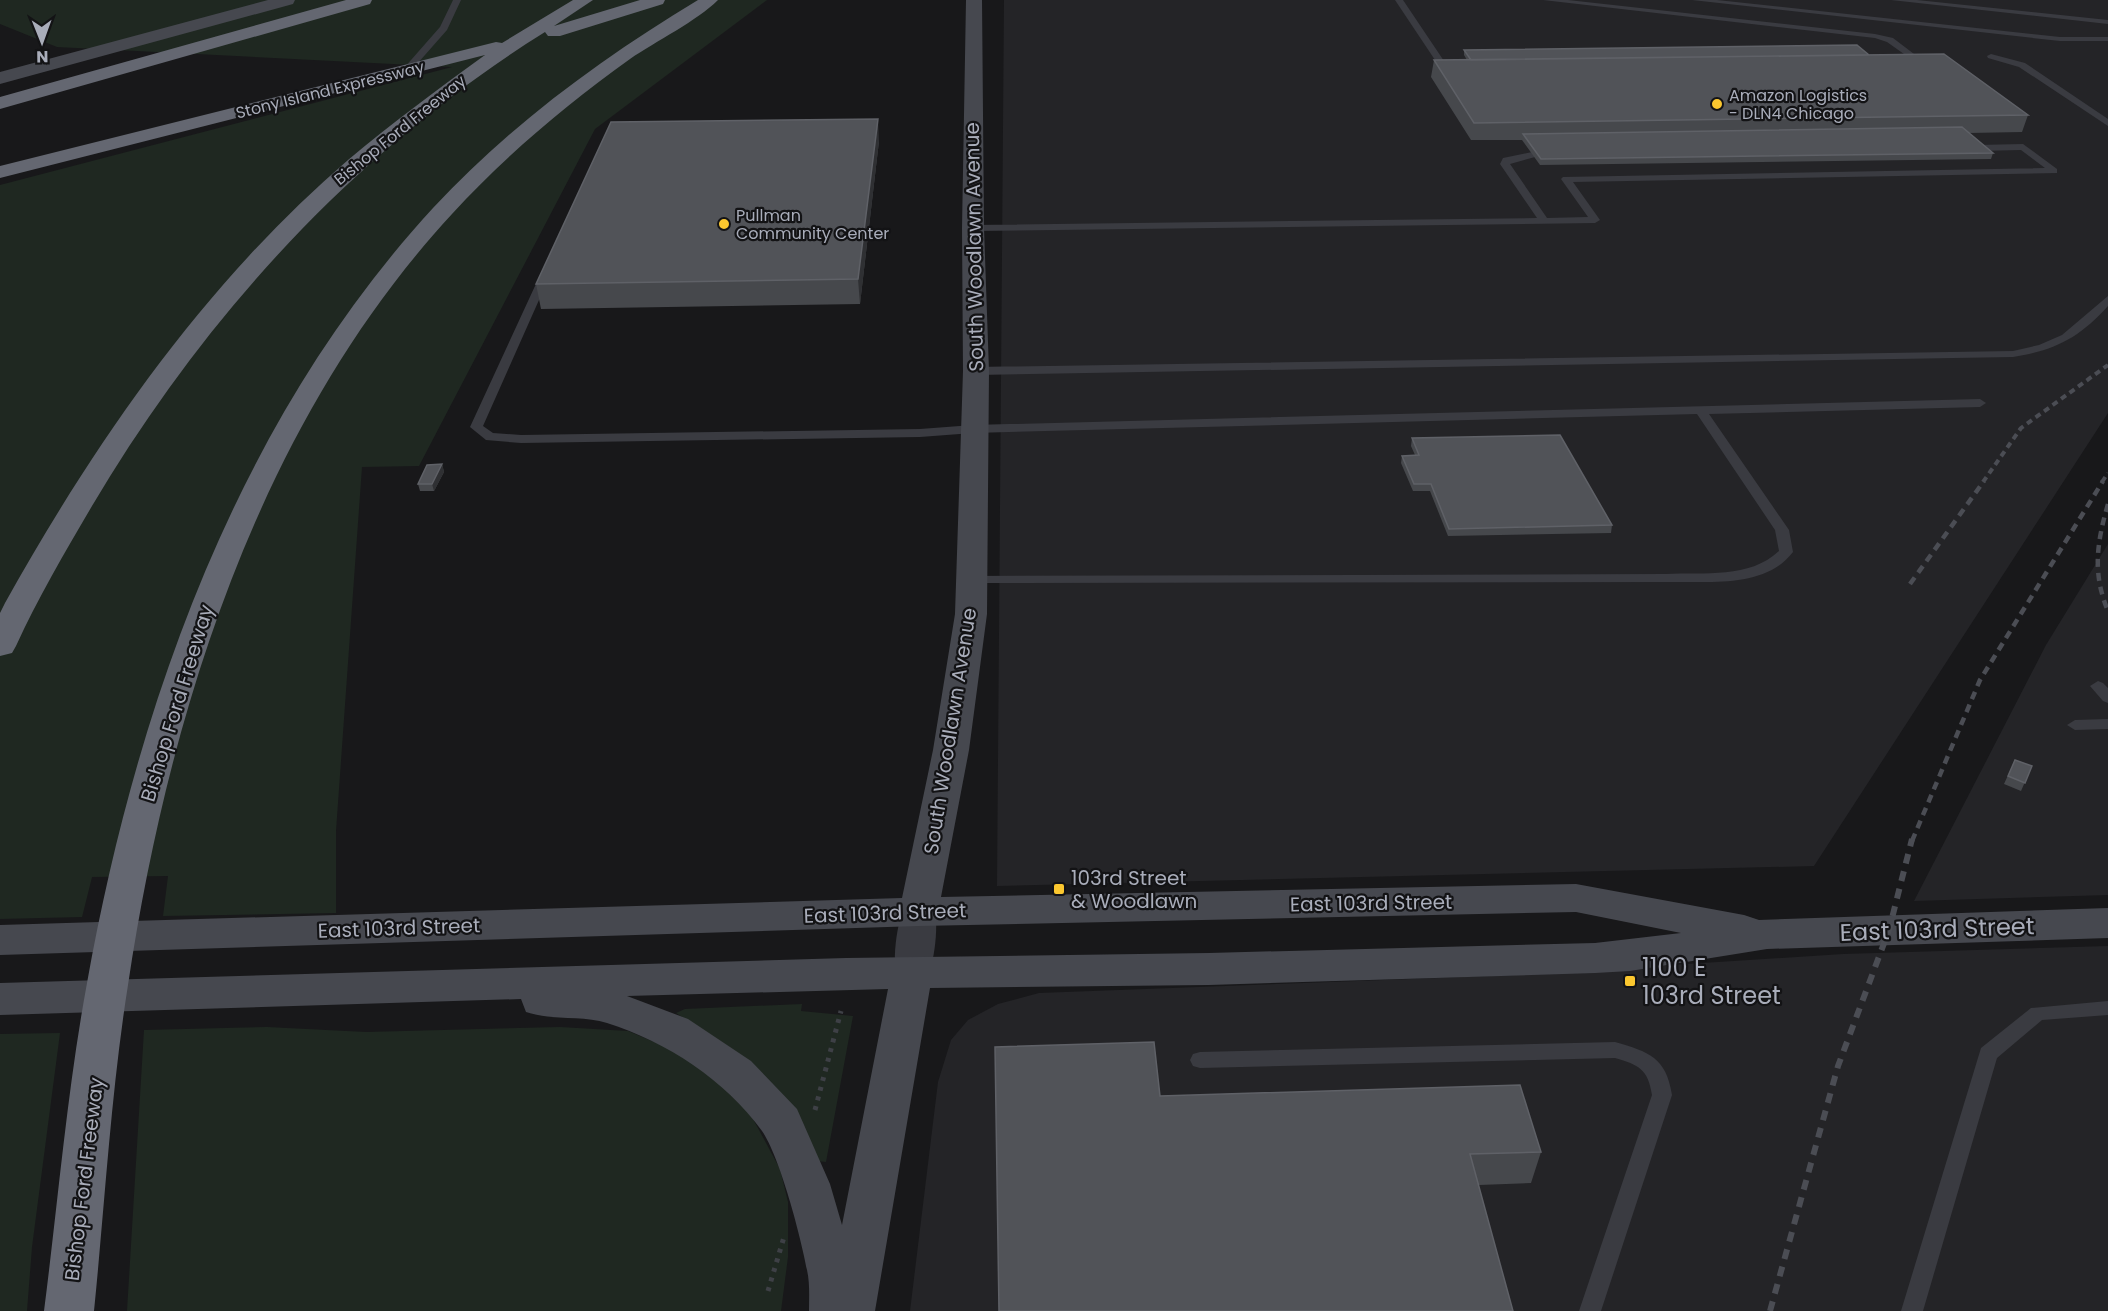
<svg xmlns="http://www.w3.org/2000/svg" width="2108" height="1311" font-family="Poppins,sans-serif">
<rect width="100%" height="100%" fill="#18181a"/>
<!-- built -->
<path fill="#242427" d="M1004 0H2108V413L1814 866 997 886Z
M2108 544V895L1914 901 2046 645Z
M2108 946V1311H910L938 1082 951 1040 968 1020 998 1004 1039 993 1518 975 1843 954Z"/>
<!-- green -->
<path fill="#1f2821" d="M0 0H767L595 129 419 466 362 467 336 831V913L163 916 168 876 92 877 82 917 0 919V185L452 67 57 47 0 24Z
M802 1004 801 1011 853 1016 826 1162 817 1161 729 1047 676 1013 685 1009Z
M267 1027 366 1032 560 1027 628 1031 695 1059 745 1104 780 1169 788 1202V1257L781 1311H127L144 1030Z
M60 1033 32 1247 27 1311H0V1034Z"/>
<g fill="none" stroke-linecap="round" stroke-linejoin="round">
<!-- path -->
<path stroke="#3e4046" stroke-width="5" stroke-dasharray="4 6" stroke-linecap="butt" d="M815 1110 841 1011
M768 1291 784 1237"/>
<!-- lane -->
<path fill="#3a3b41" fill-rule="evenodd" d="M453 0H461L447 30 410 72H404V68L440 27Z
M1395 0H1403L1444 61H1462V65L1439 66Z
M1543 0H1568L1875 34 1893 38 1918 57 1911 59 1887 42 1875 38Z
M1692 0H1717L2060 37H2108V41H2060Z
M1891 0H1917L2108 20V24Z
M1991 54 2025 63 2108 119V126L2019 67 1988 58 1987 56Z
M2023 144 2057 169V173L1573 182 1600 220 1595 223 973 231 968 228 973 225 1537 218 1500 164 1503 158 1532 152 1537 155 1535 157 1510 164 1547 218 1588 217 1561 179 1563 177 2045 168 2021 150 1977 151 1972 148 1977 145Z
M546 270 551 273 483 426 493 433 521 435 920 429 973 425 1980 399 1986 403 1980 407 1709 414 1789 530 1793 552C1765 589 1708 581 1666 582L971 583 964 579 966 576 1666 574C1705 572 1749 579 1779 551L1775 530 1697 414 973 433 920 437 521 443 486 440 470 427 541 273Z
M2108 296V306C2079 338 2056 350 2013 357L976 375 970 371 976 367 2013 351 2039 345 2062 335Z
M2098 681 2103 683 2108 688V703L2103 701 2090 686Z
M2108 719V729L2075 730 2067 725 2075 720Z
M2108 1001V1015L2042 1020 1997 1058 1923 1311H1901L1981 1048 2031 1008Z
M1615 1042C1649 1052 1666 1057 1672 1095L1601 1311H1579L1652 1095C1648 1069 1639 1065 1615 1058L1200 1068 1193 1066 1190 1060 1193 1054 1200 1052Z"/>
<!-- street -->
<path fill="#3a3b41" fill-rule="evenodd" d="M919 899 932 903C941 919 934 967 925 983L912 987 899 983C890 967 897 919 906 903Z"/>
<!-- secondary -->
<path fill="#46484f" fill-rule="evenodd" d="M268 0H295L293 4 0 84V72Z
M966 0H982L984 228 989 371 987 614 969 750 941 897 1576 884 1744 915 1759 920 2108 908V938L1767 949 1630 971 1595 973 1209 985 930 988 875 1311H809C809 1298 810 1283 807 1270 801 1237 780 1157 762 1131 725 1080 667 1042 607 1023 582 1015 552 1021 526 1012L521 999 0 1015V983L846 958 1209 953 1595 943 1681 933 1576 912 919 926 0 955V925L902 898 933 750 955 614 963 371 962 228ZM888 989 842 1225 830 1184 797 1109 751 1061 688 1019 627 996Z"/>
<!-- highway -->
<path fill="#646771" fill-rule="evenodd" d="M346 0H372L370 4 0 109V97Z
M573 0H593L554 26 640 0H665L663 4 560 36H548L545 32C356 150 205 315 92 506 65 552 38 598 16 646L12 653 0 656V613L5 603C96 440 205 283 348 160 392 123 438 89 485 55L0 178V166L496 42 502 43Z
M698 0H718C697 21 656 41 630 59 566 105 505 156 452 214 260 422 169 711 128 985 111 1092 105 1202 94 1311H44C58 1202 67 1091 87 983 137 704 238 420 433 208 510 125 602 58 698 0Z"/>
<!-- rail-far2 -->
<path stroke="#4b4d54" stroke-width="4" stroke-dasharray="6 4.5" stroke-linecap="butt" d="M1983 482 2021 428 2108 365
M2102 482 2108 473"/>
<!-- rail-far1 -->
<path stroke="#4b4d54" stroke-width="4.5" stroke-dasharray="8 6" stroke-linecap="butt" d="M2108 504C2097 542 2092 573 2108 611
M1910 584 1984 481
M1912 841 1980 680 2103 481"/>
<!-- rail -->
<path stroke="#4b4d54" stroke-width="6" stroke-dasharray="10 8" stroke-linecap="butt" d="M1770 1311 1838 1066 1889 930 1912 839"/>
</g>
<!-- wall -->
<path fill="#46484c" d="M1464 50 1869 55 2028 115 2022 132 1969 133 1993 153 1991 159 1540 165 1522 140H1471L1431 77 1434 60H1467L1464 55Z
M879 141 860 304 541 309 536 284Z
M1412 438 1612 525 1611 533 1448 536 1430 491H1413L1401 463 1402 456 1415 455 1411 446Z
M442 464 444 472 434 491H420L418 484Z
M2015 760 2032 766 2021 791 2004 784Z
M1160 1096 1541 1152 1531 1183 1479 1185Z"/>
<!-- shaded-wall -->
<path fill="#2f3033" d="M878 119 879 141 860 304 858 279Z
M442 464 444 472 434 491 432 484Z"/>
<!-- building -->
<path fill="#515358" stroke="#5f6167" stroke-width="1.5" d="M1857 45 1869 55 1471 60 1464 50Z
M1944 54 2028 115 1474 123 1434 60Z
M878 119 858 279 536 284 611 122Z
M1962 127 1993 153 1541 159 1523 134Z
M1560 435 1612 525 1449 529 1431 484H1414L1402 456 1419 455 1412 438Z
M442 464 432 484H418L427 465Z
M2015 760 2032 766 2025 783 2008 776Z
M1154 1042 1160 1096 1520 1085 1541 1152 1470 1154 1513 1311H999L995 1047Z"/>
<!-- markers -->
<g fill="#fbc72f" stroke="#131315" stroke-width="2">
<circle cx="1717" cy="104" r="6"/>
<circle cx="724" cy="224" r="6"/>
<rect x="1053" y="883" width="12" height="12" rx="3"/>
<rect x="1624" y="975" width="12" height="12" rx="3"/>
</g>
<g text-anchor="middle" dominant-baseline="central" stroke-width="4.5" stroke-linejoin="round" paint-order="stroke">
<!-- far-street labels -->
<g font-size="16" fill="#a9adba" stroke="#131315">
<text transform="translate(330 90) rotate(-14)">Stony Island Expressway</text>
<text transform="translate(400 130) rotate(-39)">Bishop Ford Freeway</text>
</g>
<!-- far-poi labels -->
<g font-size="16" fill="#a9adba" stroke="#131315" text-anchor="start">
<text x="1729" y="95">Amazon Logistics<tspan x="1729" dy="18">- DLN4 Chicago</tspan></text>
<text x="736" y="215">Pullman<tspan x="736" dy="18">Community Center</tspan></text>
</g>
<!-- street labels -->
<g font-size="20" fill="#a9adba" stroke="#131315">
<text transform="translate(974 247) rotate(-91)">South Woodlawn Avenue</text>
<text transform="translate(177 703) rotate(-73)">Bishop Ford Freeway</text>
<text transform="translate(950 731) rotate(-81)">South Woodlawn Avenue</text>
<text transform="translate(1371 903) rotate(-1)">East 103rd Street</text>
<text transform="translate(885 913) rotate(-2)">East 103rd Street</text>
<text transform="translate(399 928) rotate(-2)">East 103rd Street</text>
<text transform="translate(84 1179) rotate(-83)">Bishop Ford Freeway</text>
</g>
<!-- poi labels -->
<g font-size="20" fill="#a9adba" stroke="#131315" text-anchor="start">
<text x="1071" y="878">103rd Street<tspan x="1071" dy="23">&amp; Woodlawn</tspan></text>
</g>
<!-- near-street labels -->
<g font-size="24" fill="#a9adba" stroke="#131315">
<text transform="translate(1937 929) rotate(-2)">East 103rd Street</text>
</g>
<!-- near-poi labels -->
<g font-size="24" fill="#a9adba" stroke="#131315" text-anchor="start">
<text x="1642" y="967">1100 E<tspan x="1642" dy="28">103rd Street</tspan></text>
</g>
</g>
<!-- north arrow -->
<g transform="translate(42 42) rotate(179)" stroke="#131315" stroke-width="4.5" paint-order="stroke">
<path d="M0-4.5L10 22L0 15L-10 22Z" fill="#a9adba"/>
<text y="-9" font-size="16" font-weight="bold" text-anchor="middle" fill="#a9adba">N</text>
</g>
</svg>
